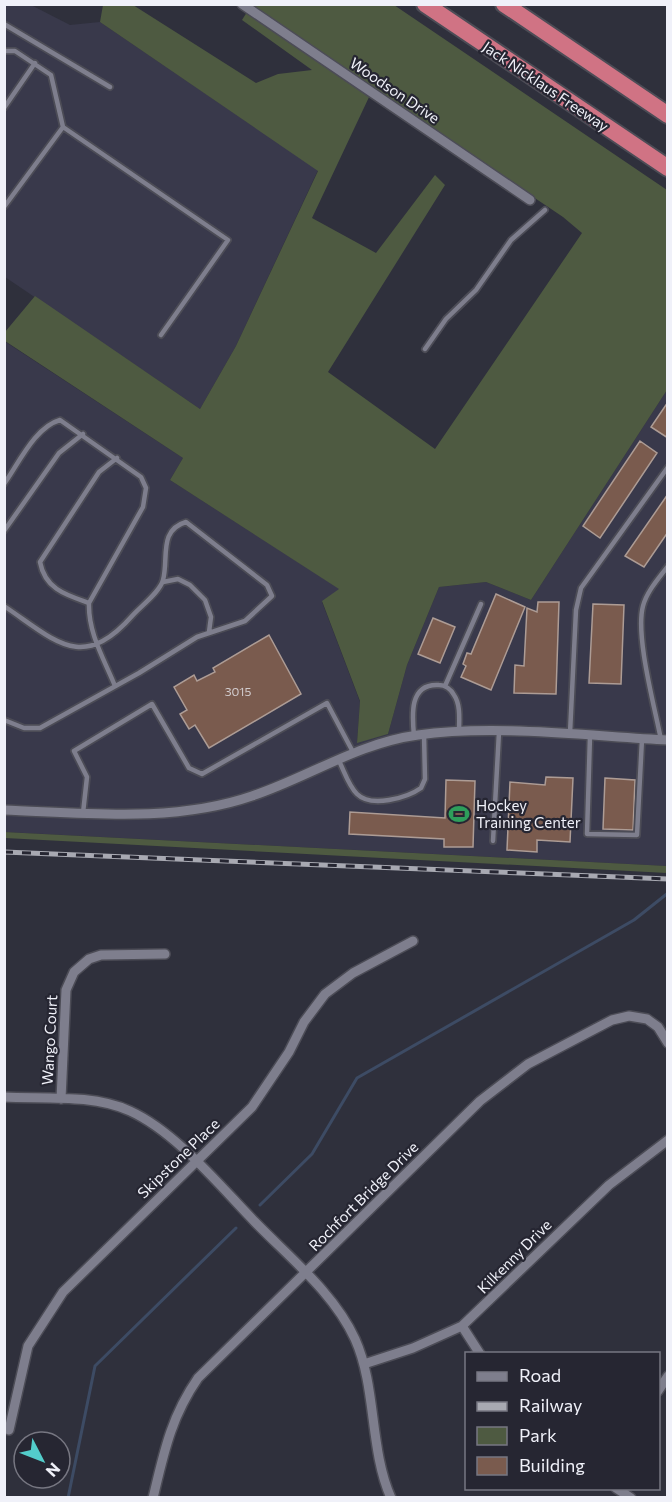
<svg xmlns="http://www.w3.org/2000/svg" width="672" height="1502" font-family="Commissioner,sans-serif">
<rect width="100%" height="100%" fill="#2f303c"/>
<!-- built -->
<path fill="#39394b" d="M4 5H31L70 25 100 22 318 170 236 346 200 409 5 277Z
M4 341 183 458 170 480 340 589 322 602 360 702 357 742 388 734 407 665 439 587 486 582 531 600 667 390V866L5 832Z"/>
<!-- green -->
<path fill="#4e5a41" d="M103 5H133L256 83 278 74 312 70 242 20 247 12 370 95 312 218 376 253 435 175 445 185 328 372 435 449 582 233 563 217 247 5H394L667 190V390L531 600 486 582 439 587 407 665 388 734 357 743 360 701 322 601 339 589 170 480 183 458 5 341V332L35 296 200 409 236 346 318 171 100 22Z
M4 832 667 866V873L5 838Z"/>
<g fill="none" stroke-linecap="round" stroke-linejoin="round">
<!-- stream -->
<path stroke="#3d4b64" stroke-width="3" d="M260 1205 312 1154 357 1078 634 920 668 893
M68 1498 95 1366 236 1228"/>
</g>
<!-- building -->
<path fill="#7a5b4e" stroke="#ad9c95" stroke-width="1.5" d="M668 402V438L651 427Z
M640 441 657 453 600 538 583 526Z
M668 494V532L644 567 625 556Z
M496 594 525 607 491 690 461 677 466 666 463 664 467 653 471 654Z
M538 602H559L556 694 514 693 515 665 524 666 527 608 537 612Z
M593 604 624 605 621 684 589 683Z
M433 618 455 627 440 663 418 654Z
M269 635 301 694 209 748 195 725 189 729 180 714 187 710 174 687 194 675 197 681 215 672 213 668Z
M546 777 573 778 570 842 537 840V852L507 850 510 782 545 785Z
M605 778 635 780 633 830 603 829Z
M446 780 475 781 473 847H444V839L349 834 350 812 445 818Z"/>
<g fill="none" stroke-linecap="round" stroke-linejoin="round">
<!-- service casing -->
<g stroke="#4c4c56" stroke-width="8">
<path id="service" d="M4 24 110 87
M4 51H15L51 75 63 127 4 207
M4 108 35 63
M63 127 228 240 161 335
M425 349 446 319 476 290 511 240 545 210
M4 484C19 463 35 427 60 420L141 477 146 488 143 507 89 603C88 633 104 659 115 686
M4 531 59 453 83 434
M163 582 178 579 190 585 205 600 211 617 209 632
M89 603C66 595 45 589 40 562L99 472 117 458
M4 606C56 641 82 673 133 615 141 606 160 592 163 580 169 559 158 530 186 522L267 585 272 596 245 621 197 637 139 673 40 728H24L4 720
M445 686 481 604
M570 733 576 610 581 588 668 467
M414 736C412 715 409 683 439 685 445 685 451 689 454 695 461 705 459 721 459 732
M590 736 587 834 637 835 642 739
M661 740C655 708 635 636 643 606 647 591 659 578 668 566
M338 759C344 770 348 785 357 794 371 808 407 798 421 788L425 779 424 734
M83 813 87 777 74 751 152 704 189 768 202 774 327 703 353 752
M493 841 499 732"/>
</g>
<!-- minor casing -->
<g stroke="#4c4c56" stroke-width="12">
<path id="minor" d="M242 4 530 200
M4 810C86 813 174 823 252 796 309 777 358 743 418 735 494 724 589 736 668 740
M4 1097C44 1099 93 1094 130 1111 176 1132 220 1186 255 1222 290 1258 334 1293 355 1339 377 1388 369 1448 391 1498
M61 1099 66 990 74 972 89 959 101 955 165 954
M462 1326 480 1354
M364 1364 413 1348 462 1326 609 1185 668 1140
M658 1391 668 1376
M9 1430 28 1346 63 1292 252 1107 289 1052 304 1022 325 994 353 973 413 941
M616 1488 631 1498
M153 1498C164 1452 171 1417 198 1378L480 1101 528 1064 612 1020 629 1016 647 1019 658 1027 668 1043"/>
</g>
<!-- motorway casing -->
<g stroke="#4c4c56" stroke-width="20">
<path id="motorway" d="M425 4 668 168
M504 4 668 115"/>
</g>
<!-- service -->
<use href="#service" stroke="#7e7e8d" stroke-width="4.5"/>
<!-- minor -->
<use href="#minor" stroke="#7e7e8d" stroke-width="9"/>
<!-- motorway -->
<use href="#motorway" stroke="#d07384" stroke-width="16"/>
<!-- rail casing -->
<g stroke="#a8a9b2" stroke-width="5">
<path id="rail" d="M4 852 668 879"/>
</g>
<!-- rail -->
<use href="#rail" stroke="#262632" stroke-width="3" stroke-dasharray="9" stroke-linecap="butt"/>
</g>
<!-- icons -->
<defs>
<g id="stadium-bare" transform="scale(1.62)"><path d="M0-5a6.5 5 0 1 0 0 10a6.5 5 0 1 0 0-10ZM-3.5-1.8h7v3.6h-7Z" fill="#2e9e5b" stroke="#262632" stroke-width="2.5" paint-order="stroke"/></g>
</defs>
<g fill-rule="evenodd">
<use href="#stadium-bare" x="459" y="814"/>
</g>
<g text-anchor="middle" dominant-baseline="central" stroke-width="4.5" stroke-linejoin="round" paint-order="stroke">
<!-- number labels -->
<g font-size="12" fill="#d2ccce">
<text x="238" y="691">3015</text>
</g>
<!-- street labels -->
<g font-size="15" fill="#f0f1f9" stroke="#262632">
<text transform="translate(546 86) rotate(34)">Jack Nicklaus Freeway</text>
<text transform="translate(395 90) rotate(34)">Woodson Drive</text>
<text transform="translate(49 1040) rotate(-87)">Wango Court</text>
<text transform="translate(178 1158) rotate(-44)">Skipstone Place</text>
<text transform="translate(363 1196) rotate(-45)">Rochfort Bridge Drive</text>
<text transform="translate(514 1256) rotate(-45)">Kilkenny Drive</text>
</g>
<!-- poi labels -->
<g font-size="15" fill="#f0f1f9" stroke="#262632" text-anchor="start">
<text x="476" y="805">Hockey<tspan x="476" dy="17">Training Center</tspan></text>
</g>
</g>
<!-- border -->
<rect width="672" height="1502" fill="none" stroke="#f0f1f9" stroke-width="12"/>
<!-- legend -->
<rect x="465" y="1352" width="195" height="138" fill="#262632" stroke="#777782" stroke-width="1.5"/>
<rect x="477" y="1372" width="30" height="9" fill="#7e7e8d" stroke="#777782" stroke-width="1.5"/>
<text x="519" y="1382" font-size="18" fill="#f0f1f9">Road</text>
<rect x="477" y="1402" width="30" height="9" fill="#a8a9b2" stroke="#777782" stroke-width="1.5"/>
<text x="519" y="1412" font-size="18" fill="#f0f1f9">Railway</text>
<rect x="477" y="1427" width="30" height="18" fill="#4e5a41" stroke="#777782" stroke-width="1.5"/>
<text x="519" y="1442" font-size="18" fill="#f0f1f9">Park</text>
<rect x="477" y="1457" width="30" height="18" fill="#7a5b4e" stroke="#777782" stroke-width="1.5"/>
<text x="519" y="1472" font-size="18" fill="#f0f1f9">Building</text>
<!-- north arrow -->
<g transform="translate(42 1460) rotate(132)"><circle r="28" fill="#262632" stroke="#777782" stroke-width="1.5"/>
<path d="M0-4.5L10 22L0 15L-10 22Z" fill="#53cdcb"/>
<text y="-9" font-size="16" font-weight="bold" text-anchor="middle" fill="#f0f1f9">N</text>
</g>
</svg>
